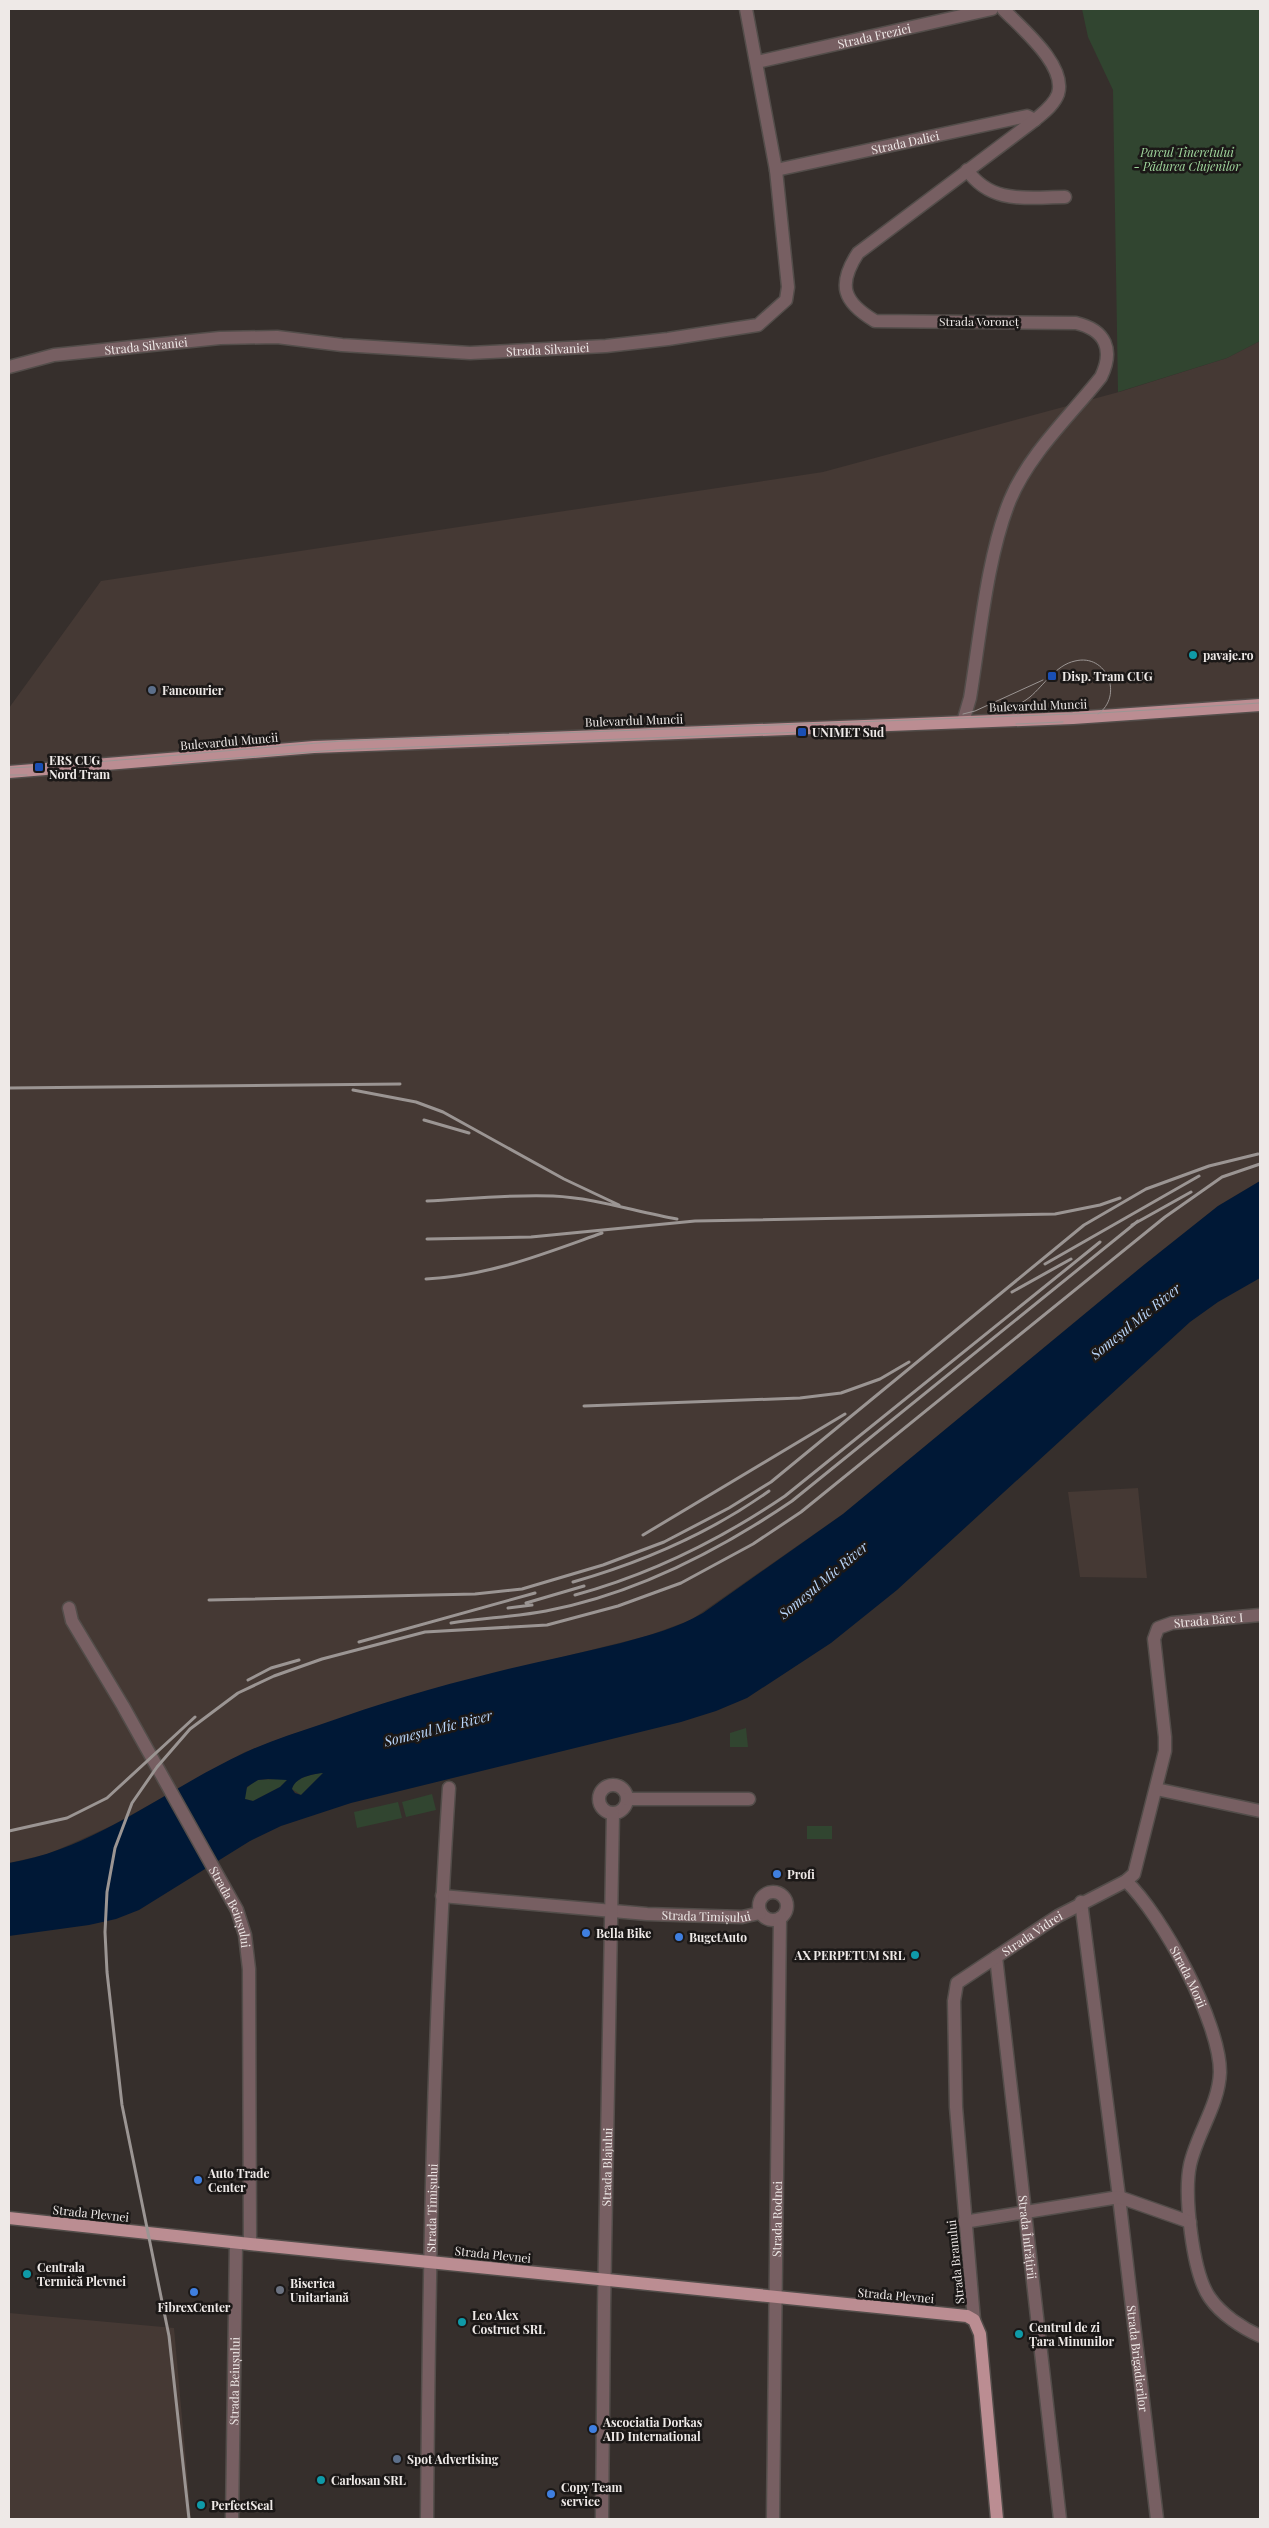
<svg xmlns="http://www.w3.org/2000/svg" width="1269" height="2528" font-family="'Playfair Display',serif">
<rect width="100%" height="100%" fill="#362f2c"/>
<!-- built -->
<path fill="#453934" d="M1260 341V1181L1218 1206 1145 1264 843 1514 691 1620 647 1636 445 1686 293 1734 245 1752 113 1825 80 1840 48 1854 9 1863V708L101 581 823 472 1119 392 1227 358Z
M1138 1488 1147 1578 1080 1577 1068 1492Z
M9 2313 174 2328 191 2519H9Z"/>
<!-- green -->
<path fill="#314530" d="M1082 9H1260V341L1227 358 1118 392 1113 90 1088 37Z
M746 1728 748 1747H730V1733Z
M324 1772 301 1795 292 1789C295 1776 313 1775 324 1772Z
M277 1779H288L280 1787 253 1801 245 1799V1790L252 1783 258 1780Z
M432 1794 436 1810 406 1817 402 1802Z
M398 1802 402 1818 357 1828 354 1812Z
M807 1826H832V1839H807Z"/>
<!-- water -->
<path fill="#001836" fill-rule="evenodd" d="M1260 1181V1278L1218 1302 1190 1322 897 1590 831 1643 747 1698 716 1711 681 1722 351 1803 281 1826 250 1841 139 1910 116 1919 89 1925 9 1936V1863C95 1849 166 1789 244 1753 269 1741 296 1733 322 1724 378 1704 435 1687 492 1673 535 1662 578 1654 621 1643 650 1635 677 1628 703 1613L843 1514 1145 1264 1218 1206ZM323 1773 301 1795 295 1793 292 1789C295 1777 313 1774 323 1773ZM268 1779 287 1780 280 1787 253 1801 245 1799 247 1787 258 1780Z"/>
<g fill="none" stroke-linecap="round" stroke-linejoin="round">
<!-- minor casing -->
<g stroke="#534d4a" stroke-width="15">
<g id="minor">
<path id="s1" d="M757 62 992 9"/>
<path id="s2" d="M776 170 1027 116 1035 120"/>
<path d="M967 170C992 205 1027 197 1065 197"/>
<path id="s3" d="M9 367 54 355 220 338 277 337 342 345 470 353 606 346 668 339 758 325 786 300 788 287 776 170 746 9"/>
<path d="M963 722 970 698C980 637 987 556 1010 500 1029 454 1070 416 1101 377 1114 350 1106 330 1076 323L875 321C843 302 837 285 858 253L1035 120C1043 113 1054 105 1058 94 1067 65 1021 28 1003 9"/>
<path id="s4" d="M69 1608 72 1621 123 1706 237 1910 245 1935 249 1969 250 2244"/>
<circle cx="613" cy="1799" r="14"/>
<path d="M1156 1789 1260 1811"/>
<path d="M627 1799H749"/>
<path id="s5" d="M1126 1881C1162 1915 1220 2022 1220 2072 1219 2105 1197 2133 1190 2165 1184 2194 1192 2273 1210 2298 1221 2314 1242 2328 1260 2336"/>
<circle cx="773" cy="1906" r="14"/>
<path id="s6" d="M442 1896 647 1914 742 1917 760 1913"/>
<path id="s7" d="M1081 1902 1119 2197 1157 2519"/>
<path id="s8" d="M996 1957 1060 2519"/>
<path d="M964 2222 1119 2197 1190 2222"/>
<path id="s9" d="M974 2320 956 2107 954 2001 957 1983 1058 1916 1126 1881 1134 1874 1165 1751V1737L1154 1639 1158 1628 1172 1623 1260 1615"/>
<path id="s10" d="M232 2519 236 2243"/>
<path id="s11" d="M427 2519C429 2275 433 2031 449 1788"/>
<path id="s12" d="M602 2519 604 2307 613 1813"/>
<path id="s13" d="M773 2519 780 1918"/>
</g>
</g>
<!-- major casing -->
<g stroke="#534d4a" stroke-width="15">
<path id="major" d="M9 772 314 747 1073 718 1260 705
M9 2218 250 2244 967 2316 974 2320 980 2334 997 2519"/>
</g>
<!-- minor -->
<use href="#minor" stroke="#775f62" stroke-width="12"/>
<!-- major -->
<use href="#major" stroke="#bb8d92" stroke-width="12"/>
<!-- tram -->
<path stroke="#9b9593" stroke-width="1" d="M995 713C1007 710 1020 705 1030 697 1044 685 1056 665 1075 661 1107 653 1124 696 1098 714
M963 714 975 711 1043 680
M1016 724 1063 722
M172 763 336 750 883 729
M9 768 50 766 341 741 1100 713 1260 703
M9 775H27"/>
<!-- rail -->
<path stroke="#9b9593" stroke-width="3" d="M9 1088 400 1084
M353 1090 416 1102 443 1112 564 1179 619 1205
M424 1120 469 1133
M427 1201C468 1199 512 1194 553 1196 596 1198 636 1212 677 1219
M1132 1225 1191 1192
M427 1239 531 1237 695 1221 1055 1214 1100 1205 1120 1198
M1045 1264 1199 1176
M426 1279C489 1276 543 1254 602 1233
M1012 1292 1071 1259
M584 1406 800 1398 841 1393 880 1379 909 1362
M643 1535 845 1414
M573 1582C643 1562 710 1533 769 1491
M575 1595C652 1574 720 1540 785 1496L1100 1242
M209 1600 475 1594 522 1589 603 1565 664 1542 729 1508 771 1482 1084 1225 1146 1189 1209 1166 1258 1154
M526 1603 584 1586
M508 1608 532 1605
M451 1623C482 1618 514 1617 546 1611 635 1594 717 1552 792 1501L1138 1221
M359 1642 535 1593
M248 1680 271 1668 299 1660
M9 1831 67 1818 107 1798 195 1717
M189 2519 169 2336 122 2105 107 1972 105 1932 107 1892 115 1848 132 1803 157 1767 190 1729 238 1693 274 1676 322 1659 425 1632 547 1625 618 1606 681 1583 753 1544 801 1512 1165 1217 1222 1177 1260 1164"/>
</g>
<!-- markers -->
<g fill="#0f9aa8" stroke="#1b1817" stroke-width="2">
<circle cx="1193" cy="655" r="5"/>
<circle cx="915" cy="1955" r="5"/>
<circle cx="27" cy="2274" r="5"/>
<circle cx="462" cy="2322" r="5"/>
<circle cx="1019" cy="2334" r="5"/>
<circle cx="321" cy="2480" r="5"/>
<circle cx="201" cy="2505" r="5"/>
</g>
<g fill="#1a4fb4" stroke="#1b1817" stroke-width="2">
<rect x="1047" y="671" width="10" height="10" rx="2.5"/>
<rect x="797" y="727" width="10" height="10" rx="2.5"/>
<rect x="34" y="762" width="10" height="10" rx="2.5"/>
</g>
<g fill="#5c6f8a" stroke="#1b1817" stroke-width="2">
<circle cx="152" cy="690" r="5"/>
<circle cx="397" cy="2459" r="5"/>
</g>
<g fill="#3f7fe0" stroke="#1b1817" stroke-width="2">
<circle cx="777" cy="1874" r="5"/>
<circle cx="586" cy="1933" r="5"/>
<circle cx="679" cy="1937" r="5"/>
<circle cx="198" cy="2180" r="5"/>
<circle cx="194" cy="2292" r="5"/>
<circle cx="593" cy="2429" r="5"/>
<circle cx="551" cy="2494" r="5"/>
</g>
<circle fill="#6b7280" stroke="#1b1817" stroke-width="2" cx="280" cy="2290" r="5"/>
<g text-anchor="middle" dominant-baseline="central" stroke-width="5" stroke-linejoin="round" paint-order="stroke">
<!-- street labels -->
<g font-size="12" fill="#eee9e7" stroke="#1b1817">
<text stroke="none"><textPath href="#s1" startOffset="120">Strada Freziei</textPath></text>
<text stroke="none"><textPath href="#s2" startOffset="132">Strada Daliei</textPath></text>
<text x="979" y="321">Strada Voroneț</text>
<text stroke="none"><textPath href="#s3" startOffset="139">Strada Silvaniei</textPath></text>
<text stroke="none"><textPath href="#s3" startOffset="542">Strada Silvaniei</textPath></text>
<text transform="translate(1038 705) rotate(-2)">Bulevardul Muncii</text>
<text transform="translate(634 720) rotate(-2)">Bulevardul Muncii</text>
<text transform="translate(229 741) rotate(-5)">Bulevardul Muncii</text>
<text stroke="none"><textPath href="#s9" startOffset="849">Strada Bărc I</textPath></text>
<text stroke="none"><textPath href="#s4" startOffset="341">Strada Beiușului</textPath></text>
<text stroke="none"><textPath href="#s6" startOffset="265">Strada Timișului</textPath></text>
<text stroke="none"><textPath href="#s9" startOffset="428">Strada Vidrei</textPath></text>
<text stroke="none"><textPath href="#s5" startOffset="115">Strada Morii</textPath></text>
<text stroke="none"><textPath href="#s12" startOffset="352">Strada Blajului</textPath></text>
<text stroke="none"><textPath href="#s11" startOffset="311">Strada Timișului</textPath></text>
<text transform="translate(91 2213) rotate(6)">Strada Plevnei</text>
<text stroke="none"><textPath href="#s13" startOffset="300">Strada Rodnei</textPath></text>
<text stroke="none"><textPath href="#s8" startOffset="282">Strada Înfrățirii</textPath></text>
<text transform="translate(493 2254) rotate(6)">Strada Plevnei</text>
<text transform="translate(955 2262) rotate(-96)">Strada Branului</text>
<text transform="translate(896 2295) rotate(5)">Strada Plevnei</text>
<text stroke="none"><textPath href="#s7" startOffset="460">Strada Brigadierilor</textPath></text>
<text stroke="none"><textPath href="#s10" startOffset="138">Strada Beiușului</textPath></text>
</g>
<!-- park labels -->
<g font-size="12" font-style="italic" fill="#a0d79d" stroke="#1b1817">
<text x="1187" y="152">Parcul Tineretului<tspan x="1187" dy="14">- Pădurea Clujenilor</tspan></text>
</g>
<!-- poi labels -->
<g font-size="12" font-weight="bold" fill="#eee9e7" stroke="#1b1817" text-anchor="start">
<text x="1203" y="655">pavaje.ro</text>
<text x="1062" y="676">Disp. Tram CUG</text>
<text x="162" y="690">Fancourier</text>
<text x="812" y="732">UNIMET Sud</text>
<text x="49" y="760">ERS CUG<tspan x="49" dy="14">Nord Tram</tspan></text>
<text x="787" y="1874">Profi</text>
<text x="596" y="1933">Bella Bike</text>
<text x="689" y="1937">BugetAuto</text>
<text x="905" y="1955" text-anchor="end">AX PERPETUM SRL</text>
<text x="208" y="2173">Auto Trade<tspan x="208" dy="14">Center</tspan></text>
<text x="37" y="2267">Centrala<tspan x="37" dy="14">Termică Plevnei</tspan></text>
<text x="290" y="2283">Biserica<tspan x="290" dy="14">Unitariană</tspan></text>
<text x="194" y="2307" text-anchor="middle">FibrexCenter</text>
<text x="472" y="2315">Leo Alex<tspan x="472" dy="14">Costruct SRL</tspan></text>
<text x="1029" y="2327">Centrul de zi<tspan x="1029" dy="14">Țara Minunilor</tspan></text>
<text x="603" y="2422">Ascociatia Dorkas<tspan x="603" dy="14">AID International</tspan></text>
<text x="407" y="2459">Spot Advertising</text>
<text x="331" y="2480">Carlosan SRL</text>
<text x="561" y="2487">Copy Team<tspan x="561" dy="14">service</tspan></text>
<text x="211" y="2505">PerfectSeal</text>
</g>
<!-- water labels -->
<g font-size="14" font-style="italic" fill="#bad6fa" stroke="#1b1817">
<text transform="translate(1135 1321) rotate(-39)">Someşul Mic River</text>
<text transform="translate(823 1580) rotate(-40)">Someşul Mic River</text>
<text transform="translate(438 1728) rotate(-14)">Someşul Mic River</text>
</g>
</g>
<!-- border -->
<rect width="1269" height="2528" fill="none" stroke="#eee9e7" stroke-width="20"/>
</svg>
